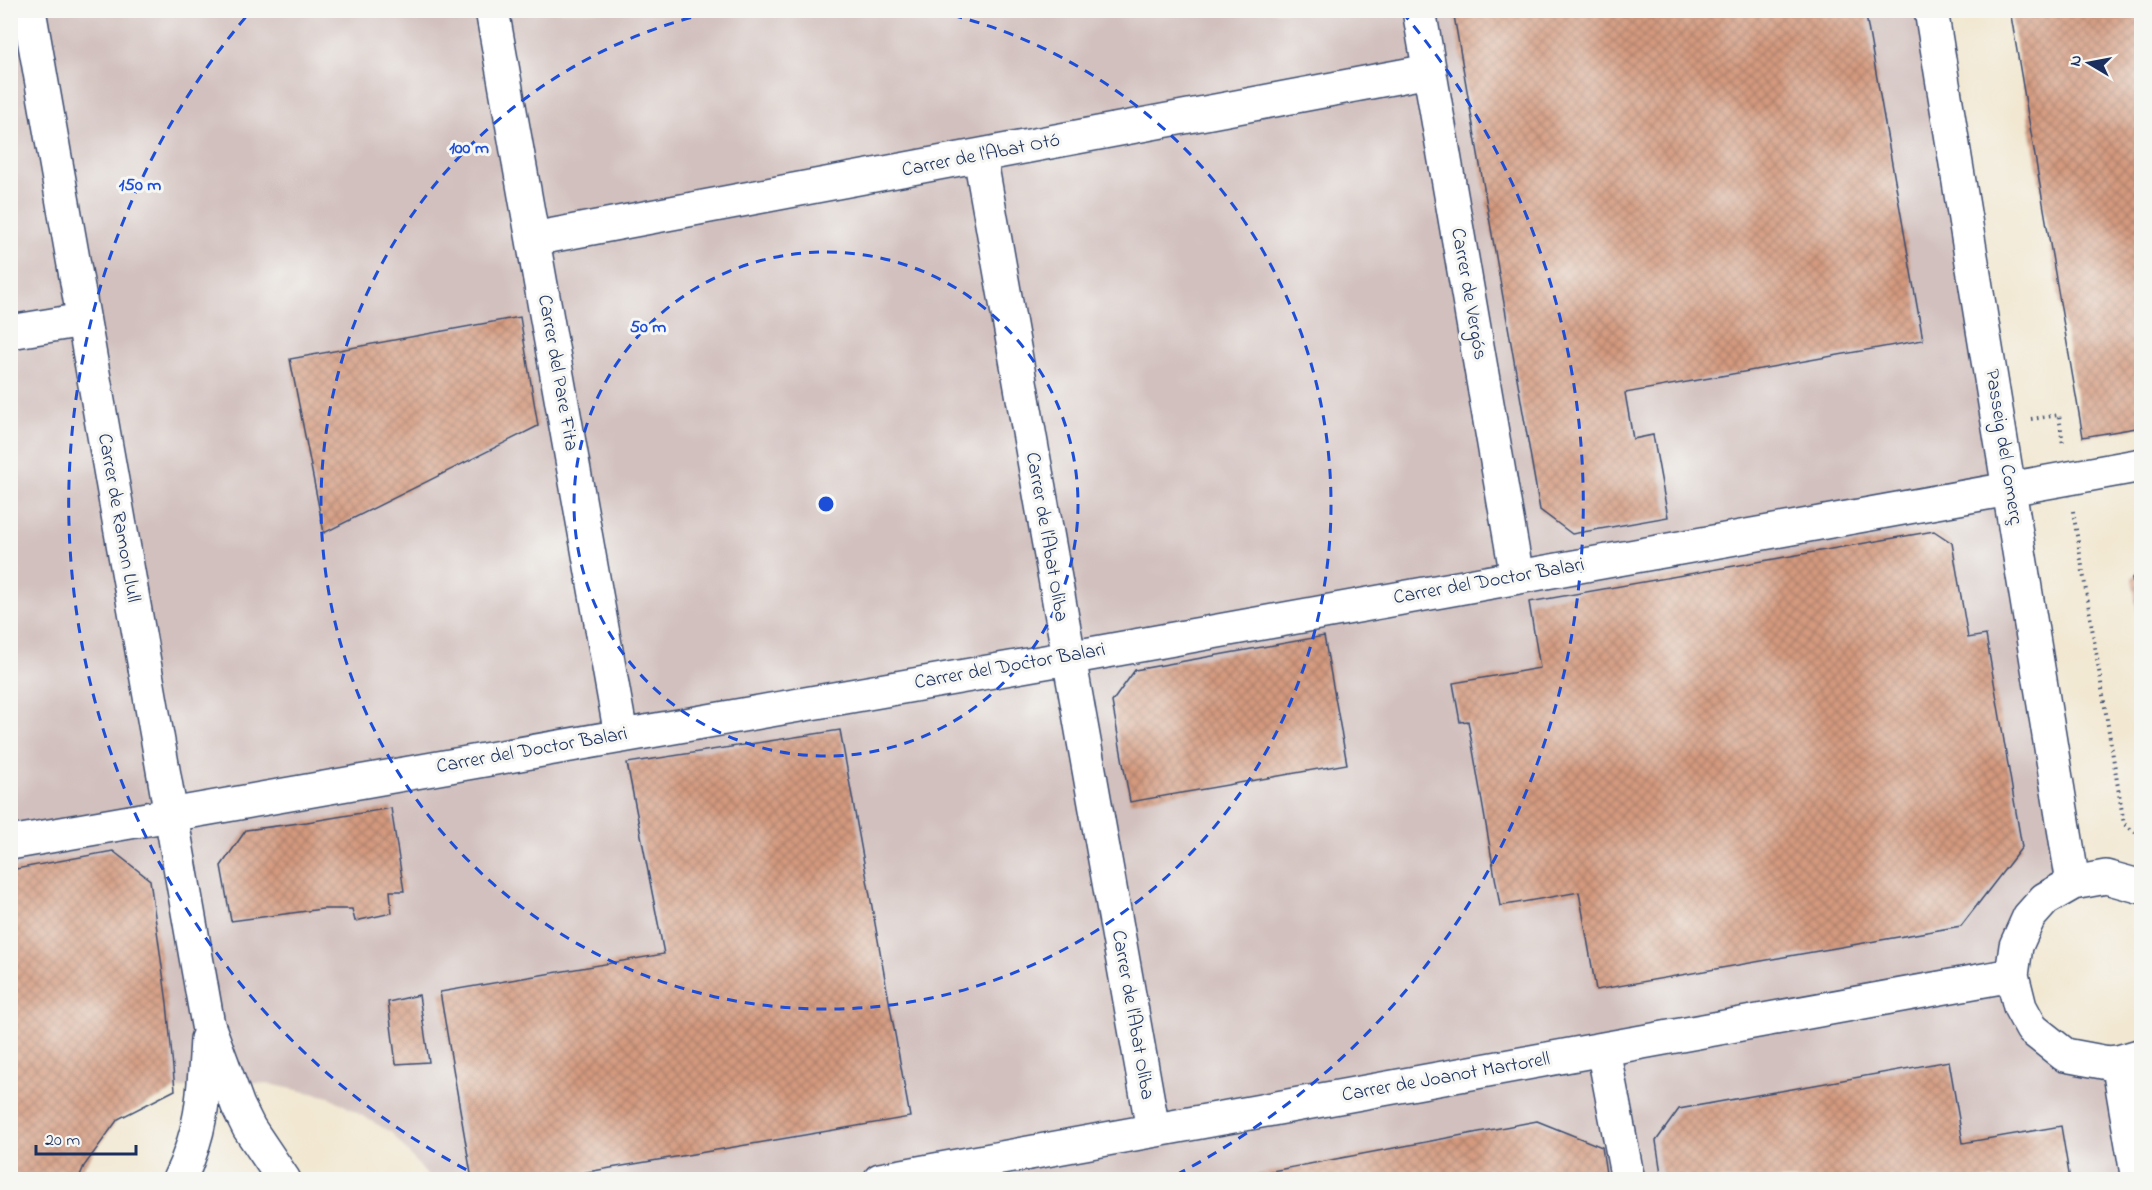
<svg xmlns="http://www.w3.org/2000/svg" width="2152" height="1190" font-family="'Indie Flower',sans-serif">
<defs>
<pattern id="building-cross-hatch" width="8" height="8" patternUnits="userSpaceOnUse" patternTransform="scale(1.5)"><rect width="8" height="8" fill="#d49a7e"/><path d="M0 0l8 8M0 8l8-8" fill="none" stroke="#ab7e6a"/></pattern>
</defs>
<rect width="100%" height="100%" fill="#f6f6f2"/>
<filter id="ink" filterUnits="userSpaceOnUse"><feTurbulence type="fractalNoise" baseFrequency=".0167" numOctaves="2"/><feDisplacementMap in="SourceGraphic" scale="12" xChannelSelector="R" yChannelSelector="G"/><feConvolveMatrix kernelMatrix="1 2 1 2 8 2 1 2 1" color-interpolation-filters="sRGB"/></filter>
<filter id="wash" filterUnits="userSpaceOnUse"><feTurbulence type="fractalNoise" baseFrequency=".008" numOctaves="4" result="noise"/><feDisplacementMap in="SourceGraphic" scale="24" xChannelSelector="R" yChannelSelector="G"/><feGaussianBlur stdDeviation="1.35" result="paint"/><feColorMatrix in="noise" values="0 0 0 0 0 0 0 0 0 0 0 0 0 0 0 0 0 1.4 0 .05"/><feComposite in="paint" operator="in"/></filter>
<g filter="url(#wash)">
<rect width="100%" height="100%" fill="#f2e8d2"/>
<!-- industrial -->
<path fill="#d1c0bd" d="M10 11H1931L2073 883 2045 899 2012 976 2065 1055H2141V1179H430L392 1133 330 1097 269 1084 211 1080 175 1090 118 1119 84 1166 78 1179H11Z"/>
<g id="blocks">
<!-- building -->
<path fill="url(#building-cross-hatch)" d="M1453 10H1865L1923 340 1625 393 1633 439 1653 435 1668 517 1572 534 1540 510Z
M2010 10H2139L2142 25V427L2083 437Z
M520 317 538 426 324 533 290 359Z
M1934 531 1952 543 1968 638 1986 635 2022 847 1961 926 1596 990 1579 892 1500 906 1468 721 1460 722 1453 683 1540 668 1529 602Z
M2142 566V631H2140L2132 578Z
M1324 636 1347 764 1130 802 1112 702 1135 670Z
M840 730 910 1117 540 1180H472L440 992 664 954 627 763Z
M391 808 404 891H390L392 913 355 921 352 909H322L231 921 221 866 246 830 307 822Z
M113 851 150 880 167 1003 175 1090 118 1119 84 1166 78 1180H10V870Z
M419 995 429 1062 396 1064 388 1002Z
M1949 1061 1963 1143 2061 1126 2070 1180H1662L1656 1141 1679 1109Z
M1537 1121 1602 1147 1607 1180H1225Z"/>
</g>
</g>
<g filter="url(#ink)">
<use href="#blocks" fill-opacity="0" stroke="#3b4b6f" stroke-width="1.5"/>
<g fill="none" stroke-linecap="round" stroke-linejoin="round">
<!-- minor casing -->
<g stroke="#3b4b6f" stroke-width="36">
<path id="minor" d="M492 10 621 735
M1419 10 1517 577
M1931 10 2073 883
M980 156 1153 1130
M533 239 1429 71
M10 332 83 320
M10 843 1068 658 2142 465
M2142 887 2106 877 2073 883 2045 899 2029 917 2016 946 2012 975 2020 1007 2032 1029 2065 1055 2108 1063 2118 1062 2142 1055
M1603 1049 1628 1180
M2118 1062 2138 1180
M880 1180 2012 975"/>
</g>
<!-- secondary casing -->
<g stroke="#3b4b6f" stroke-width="36">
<path id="secondary" d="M29 10 208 1025 238 1106 249 1128 284 1180
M179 1180C203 1131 204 1091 207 1039"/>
</g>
<!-- path -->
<path stroke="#3b4b6f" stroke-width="4" stroke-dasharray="1.5 4.5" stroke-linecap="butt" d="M2031 419 2059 415 2063 445
M2073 511 2124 824 2142 837"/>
<!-- minor -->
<use href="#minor" stroke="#fff" stroke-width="33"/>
<!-- secondary -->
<use href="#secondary" stroke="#fff" stroke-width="33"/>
</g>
</g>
<!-- distance rings -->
<g fill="none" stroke="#1d4ed8" stroke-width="3" stroke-dasharray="10 8">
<circle cx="826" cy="504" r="252"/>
<path d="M935 11A505 505 0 1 1 717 11"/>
<path d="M482 1178A757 757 0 0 1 250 12M1402 12A757 757 0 0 1 1170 1178"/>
</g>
<g text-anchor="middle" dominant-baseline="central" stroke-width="6" stroke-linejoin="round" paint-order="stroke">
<!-- street labels -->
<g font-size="20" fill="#1b2f5e" stroke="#f6f6f2">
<text transform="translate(981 156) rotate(-11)">Carrer de l'Abat Otó</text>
<text transform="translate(1468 294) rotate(80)">Carrer de Vergós</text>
<text transform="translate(557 373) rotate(80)">Carrer del Pare Fita</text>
<text transform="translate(2003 447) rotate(81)">Passeig del Comerç</text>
<text transform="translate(118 518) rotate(80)">Carrer de Ramon Llull</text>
<text transform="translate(1046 537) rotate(80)">Carrer de l'Abat Oliba</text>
<text transform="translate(1489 582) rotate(-10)">Carrer del Doctor Balari</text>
<text transform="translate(1010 667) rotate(-10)">Carrer del Doctor Balari</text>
<text transform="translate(532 751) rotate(-10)">Carrer del Doctor Balari</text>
<text transform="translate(1132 1015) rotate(80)">Carrer de l'Abat Oliba</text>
<text transform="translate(1446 1078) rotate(-10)">Carrer de Joanot Martorell</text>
</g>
</g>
<circle cx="826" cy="504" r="9" fill="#1d4ed8" stroke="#f6f6f2" stroke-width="3"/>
<g font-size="18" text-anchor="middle" font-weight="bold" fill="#1d4ed8" stroke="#f6f6f2" stroke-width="6" stroke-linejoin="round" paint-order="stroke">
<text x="469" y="153">100 m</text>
<text x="140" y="190">150 m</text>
<text x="648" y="332">50 m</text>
</g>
<!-- margin -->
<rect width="2152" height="1190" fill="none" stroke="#f6f6f2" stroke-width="36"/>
<!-- north arrow -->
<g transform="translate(2089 63) rotate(280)" stroke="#f6f6f2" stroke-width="4.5" paint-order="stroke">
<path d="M0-4.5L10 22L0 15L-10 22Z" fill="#1b2f5e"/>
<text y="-9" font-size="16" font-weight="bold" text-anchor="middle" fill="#1b2f5e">N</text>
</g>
<!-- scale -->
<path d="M36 1145v9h100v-9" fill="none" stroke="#1b2f5e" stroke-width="3"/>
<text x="45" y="1145" font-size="18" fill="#1b2f5e" stroke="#f6f6f2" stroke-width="4.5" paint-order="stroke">20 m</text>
</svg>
